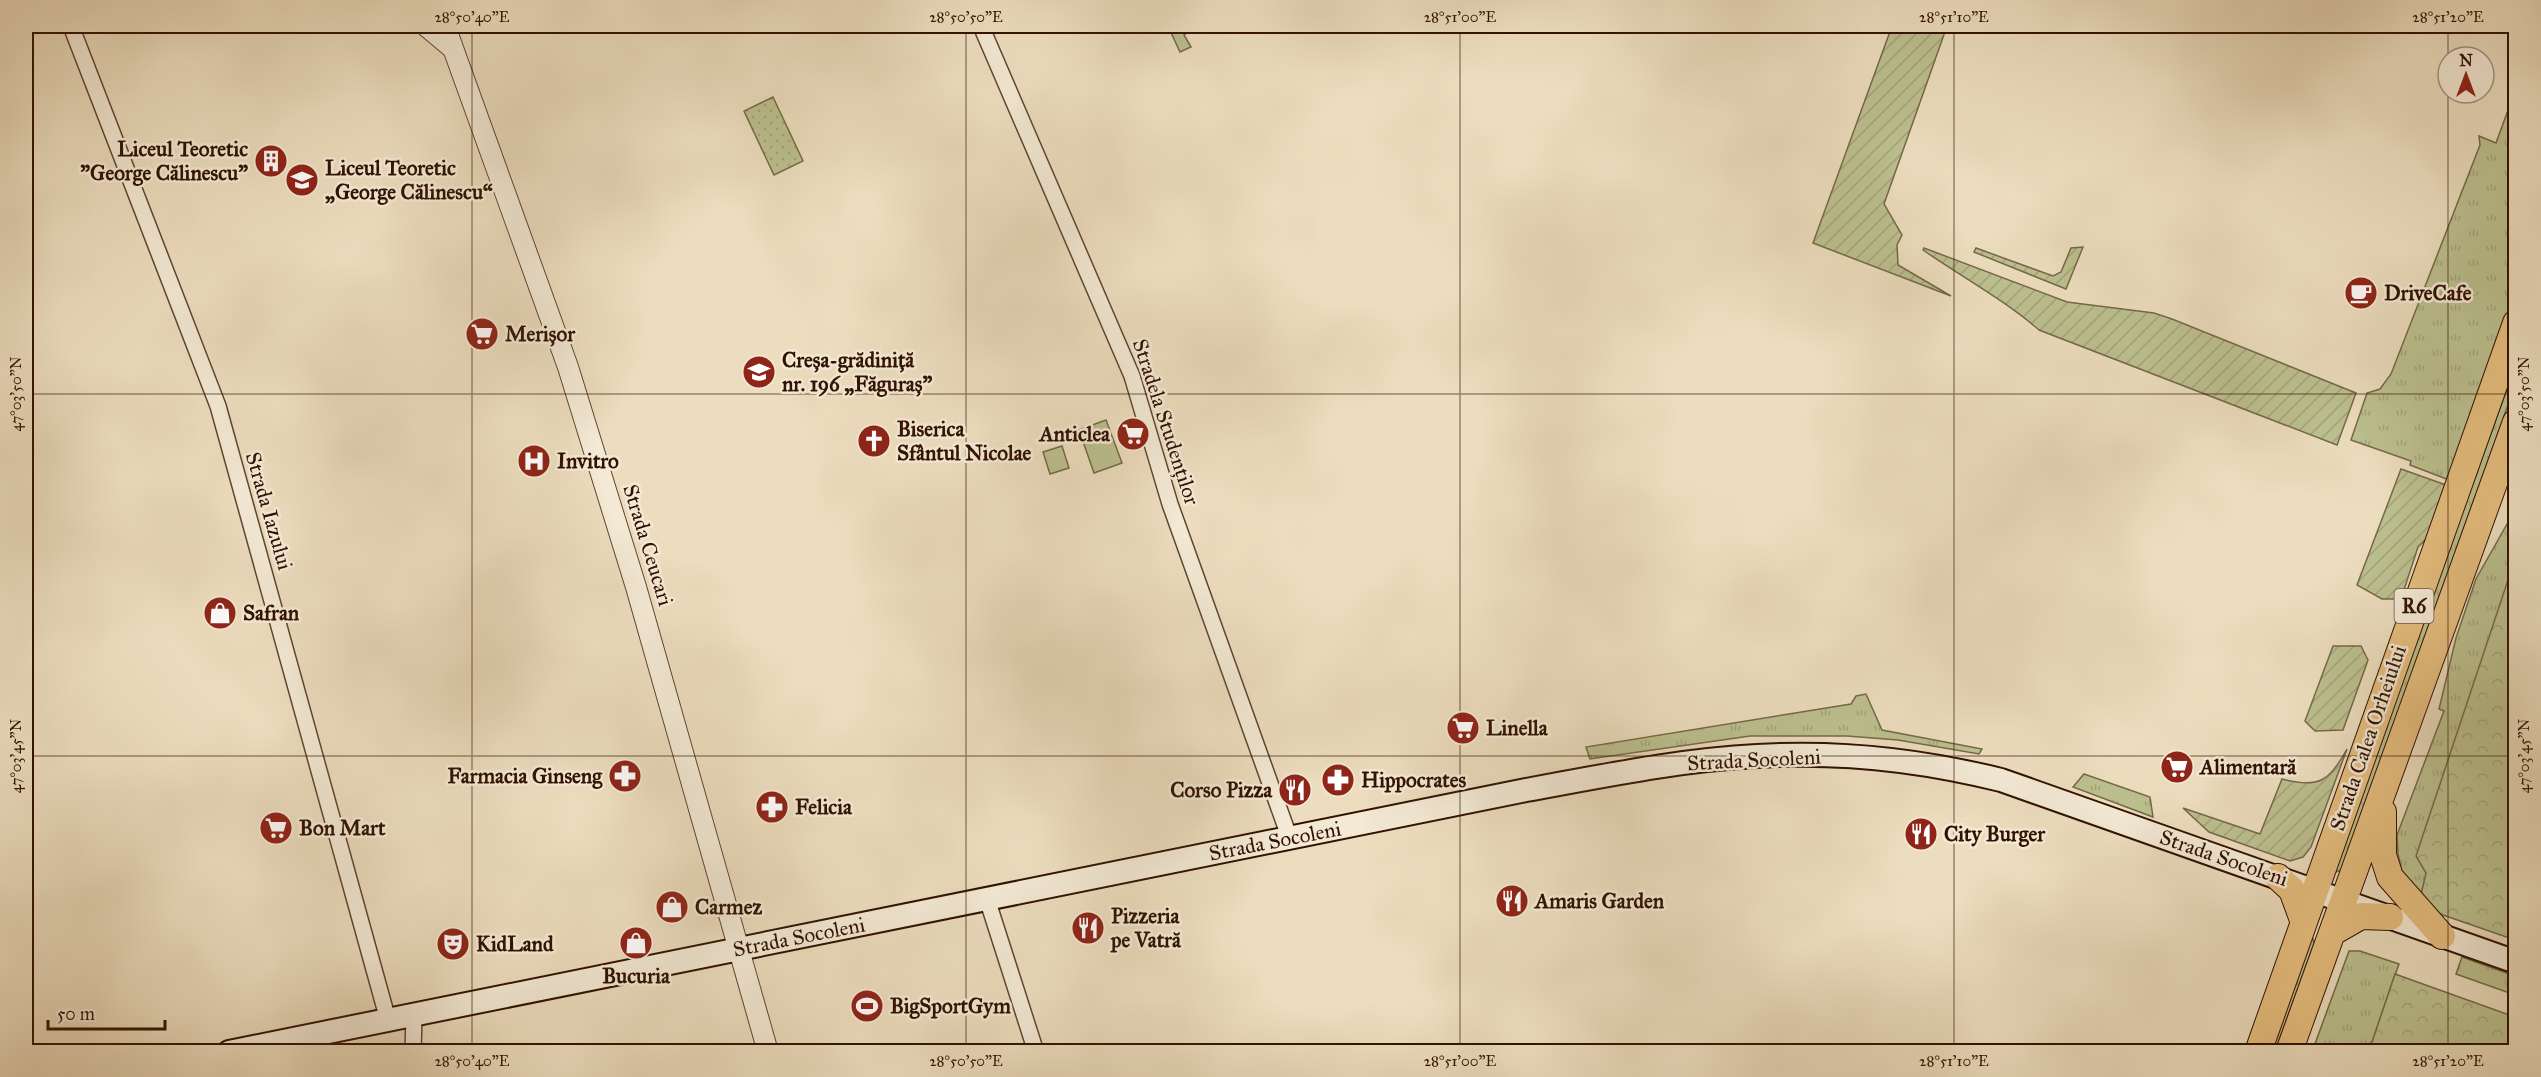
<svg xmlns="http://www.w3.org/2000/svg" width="2541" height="1077" font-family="'IM FELL Great Primer',serif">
<defs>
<pattern id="grass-tufts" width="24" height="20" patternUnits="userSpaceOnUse" patternTransform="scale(1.5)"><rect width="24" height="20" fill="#bcc08f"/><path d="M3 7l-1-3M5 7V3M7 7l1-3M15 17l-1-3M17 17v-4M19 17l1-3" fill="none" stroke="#a2a47a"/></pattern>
<pattern id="forest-crowns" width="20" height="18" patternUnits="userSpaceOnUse" patternTransform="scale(1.5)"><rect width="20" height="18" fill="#bcc08f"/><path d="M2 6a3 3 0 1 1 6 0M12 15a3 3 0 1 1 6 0" fill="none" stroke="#a2a47a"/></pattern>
<pattern id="park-dots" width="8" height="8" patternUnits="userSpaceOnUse" patternTransform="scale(1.5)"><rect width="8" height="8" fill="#bcc08f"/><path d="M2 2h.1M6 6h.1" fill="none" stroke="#a2a47a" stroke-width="1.8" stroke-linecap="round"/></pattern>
<pattern id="garden-furrows" width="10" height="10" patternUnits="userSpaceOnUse" patternTransform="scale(1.5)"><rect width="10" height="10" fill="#bcc08f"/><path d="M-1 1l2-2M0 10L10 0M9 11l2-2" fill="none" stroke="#a2a47a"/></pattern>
</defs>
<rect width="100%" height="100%" fill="#ecddbe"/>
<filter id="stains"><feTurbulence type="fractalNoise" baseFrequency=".00333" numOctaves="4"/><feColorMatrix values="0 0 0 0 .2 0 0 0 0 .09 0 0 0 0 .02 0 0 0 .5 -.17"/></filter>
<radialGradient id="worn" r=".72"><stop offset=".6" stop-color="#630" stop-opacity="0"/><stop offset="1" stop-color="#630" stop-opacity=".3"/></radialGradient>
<!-- grass -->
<path fill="url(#grass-tufts)" stroke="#766848" stroke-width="1.5" d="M1168 26H1197L1184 35 1191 47 1180 52Z
M2515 91V292L2449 480 2410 465 2411 461 2351 440 2367 393 2380 389 2391 374 2480 145 2479 136 2496 143Z
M2511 387 2513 391 2341 870 2336 872 2334 867 2507 389Z
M2515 510V559L2419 903 2397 876 2402 872 2398 854 2397 835 2444 711 2439 709 2456 638 2476 579Z
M1866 694 1882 730 1982 749 1979 754 1898 740 1847 736H1750L1590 759 1586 747 1851 704 1856 696Z
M2084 774 2150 797 2153 817 2073 787Z
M2313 939 2314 944 2275 1051 2269 1052 2310 940Z
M2349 951H2360L2399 964 2369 1051 2312 1052Z
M2462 957 2515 976V995L2456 974Z"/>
<!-- forest -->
<path fill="url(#forest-crowns)" stroke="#766848" stroke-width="1.5" d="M2515 559V940L2443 915 2419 903 2426 873 2416 856Z
M2395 974 2515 1017V1051H2369Z"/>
<!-- park -->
<path fill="url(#park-dots)" stroke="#766848" stroke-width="1.5" d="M773 97 803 161 774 175 744 111Z"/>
<!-- garden -->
<path fill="url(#garden-furrows)" stroke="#766848" stroke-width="1.5" d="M1892 26H1947L1884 204 1902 235 1897 245 1898 265 1951 296 1813 243Z
M2083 247 2066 289 1974 252 1976 248 2053 276 2061 272 2071 248Z
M1924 248 2067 302 2154 313 2172 319 2356 393 2337 445 2039 330C2003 299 1962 277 1923 250Z
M2401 469 2446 485 2427 538 2418 547 2401 599H2382L2357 585Z
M2333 646H2361L2368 660 2343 730 2315 731 2305 721Z
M2347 749 2311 847 2303 857 2290 861 2209 832 2183 808 2260 834 2282 779C2319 789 2329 781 2347 749Z"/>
<!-- pitch -->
<path fill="#bcc08f" stroke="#766848" stroke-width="1.5" d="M1106 420 1122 463 1094 473 1079 430Z
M1062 446 1069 468 1050 474 1043 452Z"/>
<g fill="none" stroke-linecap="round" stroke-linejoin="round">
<!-- minor casing -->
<g stroke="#604430" stroke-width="18">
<path id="minor" d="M71 26 218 406 388 1020
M981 26 1132 376 1170 504 1290 839
M987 899 1036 1052
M413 1052 414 1015"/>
</g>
<!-- tertiary casing -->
<g stroke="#604430" stroke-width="22">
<path id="tertiary" d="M426 26 451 47
M445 26 568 367 636 587 768 1052"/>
</g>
<!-- secondary casing -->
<g stroke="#311100" stroke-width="26">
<path id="secondary" d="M229 1052 1526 790C1603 776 1679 760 1757 756 1839 751 1921 760 2001 780L2516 962"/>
</g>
<!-- trunk casing -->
<g stroke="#311100" stroke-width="28">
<path id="trunk" d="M2383 812V855L2390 877 2442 936
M2278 877 2292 890 2303 920
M2333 932 2361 916 2390 917
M2258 1052 2516 323
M2289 1052 2516 422"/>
</g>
<!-- minor -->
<use href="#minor" stroke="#f3e9d5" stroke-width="15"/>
<!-- tertiary -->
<use href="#tertiary" stroke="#f3e9d5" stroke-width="20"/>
<!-- secondary -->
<use href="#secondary" stroke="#f3e9d5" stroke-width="22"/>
<!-- trunk -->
<use href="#trunk" stroke="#e6be7f" stroke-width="26"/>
</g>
<!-- ticks -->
<path fill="none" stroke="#311100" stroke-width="1.5" stroke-opacity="0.45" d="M472 26V1052M966 26V1052M1460 26V1052M1954 26V1052M2448 26V57M26 33H2516M2448 93V1052M26 394H2516M26 756H2516"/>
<!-- icons -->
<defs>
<g id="building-disc" transform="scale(1.725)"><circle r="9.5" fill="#8f2418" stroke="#f3e9d5"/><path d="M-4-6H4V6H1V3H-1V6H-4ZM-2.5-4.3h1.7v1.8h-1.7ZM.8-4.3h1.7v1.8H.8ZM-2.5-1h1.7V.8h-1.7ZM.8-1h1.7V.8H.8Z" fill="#fff"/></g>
<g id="school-disc" transform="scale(1.725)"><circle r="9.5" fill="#8f2418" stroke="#f3e9d5"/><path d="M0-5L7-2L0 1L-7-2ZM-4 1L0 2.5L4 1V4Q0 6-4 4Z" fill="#fff"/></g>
<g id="cafe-disc" transform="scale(1.725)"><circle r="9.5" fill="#8f2418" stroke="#f3e9d5"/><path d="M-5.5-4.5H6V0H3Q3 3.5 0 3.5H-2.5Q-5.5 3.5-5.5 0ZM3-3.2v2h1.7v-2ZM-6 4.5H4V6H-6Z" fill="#fff"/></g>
<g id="supermarket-disc" transform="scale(1.725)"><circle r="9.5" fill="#8f2418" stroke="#f3e9d5"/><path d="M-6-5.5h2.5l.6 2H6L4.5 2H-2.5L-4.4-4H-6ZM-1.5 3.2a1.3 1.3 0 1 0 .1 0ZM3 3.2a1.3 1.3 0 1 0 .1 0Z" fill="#fff"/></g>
<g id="church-disc" transform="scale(1.725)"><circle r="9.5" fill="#8f2418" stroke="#f3e9d5"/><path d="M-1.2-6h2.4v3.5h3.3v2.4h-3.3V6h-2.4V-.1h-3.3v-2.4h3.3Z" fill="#fff"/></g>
<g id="hospital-disc" transform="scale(1.725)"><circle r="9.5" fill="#8f2418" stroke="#f3e9d5"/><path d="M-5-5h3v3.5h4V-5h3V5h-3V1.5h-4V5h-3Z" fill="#fff"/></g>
<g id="shop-disc" transform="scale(1.725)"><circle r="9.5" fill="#8f2418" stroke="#f3e9d5"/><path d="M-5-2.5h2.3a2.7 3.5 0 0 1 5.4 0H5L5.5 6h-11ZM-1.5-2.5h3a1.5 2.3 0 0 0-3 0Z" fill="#fff"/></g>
<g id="pharmacy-disc" transform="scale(1.725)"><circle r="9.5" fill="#8f2418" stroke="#f3e9d5"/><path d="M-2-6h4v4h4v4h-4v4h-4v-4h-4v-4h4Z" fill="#fff"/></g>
<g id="restaurant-disc" transform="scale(1.725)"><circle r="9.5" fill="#8f2418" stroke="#f3e9d5"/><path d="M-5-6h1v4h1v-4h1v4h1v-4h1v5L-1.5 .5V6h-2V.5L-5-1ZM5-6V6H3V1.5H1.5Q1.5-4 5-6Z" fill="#fff"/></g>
<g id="theatre-disc" transform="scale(1.725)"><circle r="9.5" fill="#8f2418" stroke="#f3e9d5"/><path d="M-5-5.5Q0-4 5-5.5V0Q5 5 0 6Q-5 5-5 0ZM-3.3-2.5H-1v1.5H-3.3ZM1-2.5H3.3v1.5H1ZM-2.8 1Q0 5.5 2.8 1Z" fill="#fff"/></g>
<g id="stadium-disc" transform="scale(1.725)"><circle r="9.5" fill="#8f2418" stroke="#f3e9d5"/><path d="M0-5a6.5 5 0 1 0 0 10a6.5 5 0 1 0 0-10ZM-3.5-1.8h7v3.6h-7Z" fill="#fff"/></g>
</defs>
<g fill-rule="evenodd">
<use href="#building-disc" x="271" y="161"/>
<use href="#school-disc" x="302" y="180"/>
<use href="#cafe-disc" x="2361" y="293"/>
<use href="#supermarket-disc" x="482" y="334"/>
<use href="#school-disc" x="759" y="372"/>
<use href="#supermarket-disc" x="1133" y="434"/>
<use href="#church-disc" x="874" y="441"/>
<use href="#hospital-disc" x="534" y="461"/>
<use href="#shop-disc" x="220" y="613"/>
<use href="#supermarket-disc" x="1463" y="728"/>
<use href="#supermarket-disc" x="2177" y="767"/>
<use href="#pharmacy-disc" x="625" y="776"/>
<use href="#pharmacy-disc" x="1338" y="780"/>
<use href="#restaurant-disc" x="1295" y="790"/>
<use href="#pharmacy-disc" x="772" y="807"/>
<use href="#supermarket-disc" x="276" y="828"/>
<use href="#restaurant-disc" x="1921" y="834"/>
<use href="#restaurant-disc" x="1512" y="901"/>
<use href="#shop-disc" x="672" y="907"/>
<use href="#restaurant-disc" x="1088" y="928"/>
<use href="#shop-disc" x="636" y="943"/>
<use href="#theatre-disc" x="453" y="944"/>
<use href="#stadium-disc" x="867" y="1006"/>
</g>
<g text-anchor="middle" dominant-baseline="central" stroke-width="5" stroke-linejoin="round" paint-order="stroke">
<!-- shield labels -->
<rect fill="#f3e9d5" stroke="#6b5240" stroke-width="1.5" x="2394.5" y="589" width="39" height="34" rx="4.5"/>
<g font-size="20" font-weight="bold" fill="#311100">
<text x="2414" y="606">R6</text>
</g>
<!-- poi labels -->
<g font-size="21" font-weight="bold" fill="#311100" stroke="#f3e9d5" text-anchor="start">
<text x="248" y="149" text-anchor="end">Liceul Teoretic<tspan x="248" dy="24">"George Călinescu"</tspan></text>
<text x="325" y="168">Liceul Teoretic<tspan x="325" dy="24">„George Călinescu“</tspan></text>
<text x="2384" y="293">DriveCafe</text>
<text x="505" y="334">Merișor</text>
<text x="782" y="360">Creșa-grădiniță<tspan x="782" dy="24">nr. 196 „Făguraș”</tspan></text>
<text x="897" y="429">Biserica<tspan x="897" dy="24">Sfântul Nicolae</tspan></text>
<text x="1110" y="434" text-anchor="end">Anticlea</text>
<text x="557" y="461">Invitro</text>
<text x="243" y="613">Safran</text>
<text x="1486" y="728">Linella</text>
<text x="2200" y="767">Alimentară</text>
<text x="602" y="776" text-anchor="end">Farmacia Ginseng</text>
<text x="1361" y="780">Hippocrates</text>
<text x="1272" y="790" text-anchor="end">Corso Pizza</text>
<text x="795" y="807">Felicia</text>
<text x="299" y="828">Bon Mart</text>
<text x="1944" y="834">City Burger</text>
<text x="1535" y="901">Amaris Garden</text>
<text x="695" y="907">Carmez</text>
<text x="1111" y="916">Pizzeria<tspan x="1111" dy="24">pe Vatră</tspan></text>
<text x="476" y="944">KidLand</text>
<text x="636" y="976" text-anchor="middle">Bucuria</text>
<text x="890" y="1006">BigSportGym</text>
</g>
<!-- street labels -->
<g font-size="21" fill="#311100" stroke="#f3e9d5">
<text transform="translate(1166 422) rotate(72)">Stradela Studenților</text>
<text transform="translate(269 511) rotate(74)">Strada Iazului</text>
<text transform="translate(648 545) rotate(73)">Strada Ceucari</text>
<text transform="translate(2368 738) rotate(-71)">Strada Calea Orheiului</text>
<text transform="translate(1754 760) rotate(-3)">Strada Socoleni</text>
<text transform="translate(1275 841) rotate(-11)">Strada Socoleni</text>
<text transform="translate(2224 858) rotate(19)">Strada Socoleni</text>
<text transform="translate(799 937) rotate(-11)">Strada Socoleni</text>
</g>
</g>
<!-- margin -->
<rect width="2541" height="1077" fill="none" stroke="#ecddbe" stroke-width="66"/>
<!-- north arrow -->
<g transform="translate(2466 75)"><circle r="28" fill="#f3e9d5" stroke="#a59380" stroke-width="1.5"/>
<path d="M0-4.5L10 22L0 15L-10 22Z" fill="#8f2418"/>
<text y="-9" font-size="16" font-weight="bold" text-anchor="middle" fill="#311100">N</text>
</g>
<!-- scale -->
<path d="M48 1020v9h117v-9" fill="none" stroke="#311100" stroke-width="3"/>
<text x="57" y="1020" font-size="18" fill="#311100" stroke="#f3e9d5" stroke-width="4.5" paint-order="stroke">50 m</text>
<rect x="33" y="33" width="2475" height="1011" fill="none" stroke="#311100" stroke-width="2"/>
<g font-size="15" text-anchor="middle" fill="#311100">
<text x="472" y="22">28°50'40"E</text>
<text x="966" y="22">28°50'50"E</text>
<text x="1460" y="22">28°51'00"E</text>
<text x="1954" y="22">28°51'10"E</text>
<text x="2448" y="22">28°51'20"E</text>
<text transform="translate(16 394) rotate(-90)" y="5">47°03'50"N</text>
<text transform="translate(2524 394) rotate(-90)" y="5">47°03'50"N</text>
<text transform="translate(16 756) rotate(-90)" y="5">47°03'45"N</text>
<text transform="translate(2524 756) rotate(-90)" y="5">47°03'45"N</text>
<text x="472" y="1066">28°50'40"E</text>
<text x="966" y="1066">28°50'50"E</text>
<text x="1460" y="1066">28°51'00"E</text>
<text x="1954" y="1066">28°51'10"E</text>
<text x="2448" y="1066">28°51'20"E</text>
</g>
<rect width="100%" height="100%" filter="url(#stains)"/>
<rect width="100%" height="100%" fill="url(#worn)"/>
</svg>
